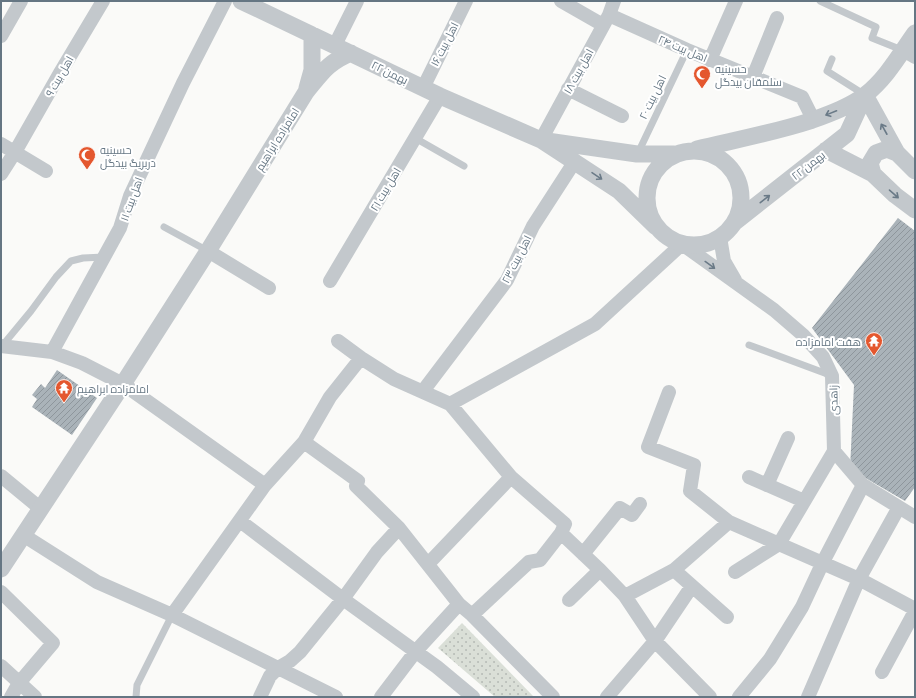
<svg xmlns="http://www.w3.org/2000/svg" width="916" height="698" font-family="Manrope,Cairo,sans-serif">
<defs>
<pattern id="park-dots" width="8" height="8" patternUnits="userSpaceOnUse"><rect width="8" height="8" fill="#dadfd7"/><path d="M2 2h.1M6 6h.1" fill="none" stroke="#b4b9b4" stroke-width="1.8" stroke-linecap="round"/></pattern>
<pattern id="building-hatch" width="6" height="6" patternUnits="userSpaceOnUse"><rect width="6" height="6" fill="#aab3b9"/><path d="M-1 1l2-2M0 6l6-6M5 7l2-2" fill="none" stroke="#8e969c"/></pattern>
</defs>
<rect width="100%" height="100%" fill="#fafaf8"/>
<!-- park -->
<path fill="url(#park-dots)" d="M462 623 534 697H495L438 648Z"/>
<!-- building -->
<path fill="url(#building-hatch)" d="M898 218 915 231V487L905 501 850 469 854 385 812 328Z
M57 370 97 398 72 435 32 407 37 399 32 395 41 384 45 388Z"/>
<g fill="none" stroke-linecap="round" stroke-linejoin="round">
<!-- service -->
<path stroke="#c3c8cc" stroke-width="7" d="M820 1 876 27 872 38 902 50
M832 59 827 71 865 95
M415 138 464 166
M638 153 687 50
M164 227 208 251
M749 345 830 375
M2 346 31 311 56 277 71 261 83 258 104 257
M136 697 137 685 172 615"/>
<!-- minor -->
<path stroke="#c3c8cc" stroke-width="14" d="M561 1 603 25
M609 15 687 50 802 97 813 119
M1 36 21 1
M335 45 357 1
M903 50 915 57
M710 60 736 1
M753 77 777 18
M423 88 466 1
M568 89 622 116
M541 140 609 15 614 1
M1 144 46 171
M1 174 15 152 60 73 103 1
M720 237 724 261 735 280
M208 251 269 288
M330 281 440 96
M338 341 361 358 394 379 450 404 511 477 565 524 561 533
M1 346 52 352 82 363 123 384 265 485
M52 352 120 228 130 196 183 83 225 1
M423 391 507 280 533 226 575 161
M669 392 648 447 694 465 690 491 729 522
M450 404 595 324 682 244 774 310 803 335 823 357 832 376 834 451 863 485 915 517
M304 442 358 481 356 486 399 528
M1 476 41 509
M749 477 804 501
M767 485 788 438
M240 521 343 599 437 667 473 697
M23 535 97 582 172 615 336 697
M583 554 620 508 632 515 640 504
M428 564 511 477
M674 570 727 617
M735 572 779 544 859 579 915 609
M1 592 53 643 19 683 11 697
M569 600 600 570
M172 615 265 485 304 442 330 397 361 358
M472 615 529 562 540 560 561 533 600 570 625 596
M1 666 35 697
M882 672 915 611
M260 697 270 676 278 668 290 661 300 652 343 599 377 552 399 528 459 604 472 615 553 697
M381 697 416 651 459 604
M607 697 655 641 692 586
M710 697 655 641 625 596 674 570 729 522 779 544 834 451
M739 697 770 659 802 607 823 562 863 485
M808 697 859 579 899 507"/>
<!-- tertiary -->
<path stroke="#c3c8cc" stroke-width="17" d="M241 1 440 96 541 140 619 191 656 227
M307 88 312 70V35
M865 95 897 153 915 171
M547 141 637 154H674
M697 149C735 140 773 133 810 121 829 114 849 107 865 95 886 79 900 54 915 33
M826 150 873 174 895 195 915 210
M647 198a47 47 0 1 1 94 0a47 47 0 1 1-94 0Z
M873 174 870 163 876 153 887 149 897 153
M735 222 847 134 865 95
M1 569 123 384 208 251 306 92C321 74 328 62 351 53"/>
</g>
<!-- one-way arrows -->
<defs><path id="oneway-shaft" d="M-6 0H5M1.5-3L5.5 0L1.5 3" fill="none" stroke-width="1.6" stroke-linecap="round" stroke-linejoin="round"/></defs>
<g stroke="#6a7a87">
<use href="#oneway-shaft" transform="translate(831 113) rotate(158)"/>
<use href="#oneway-shaft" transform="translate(884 129) rotate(-119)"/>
<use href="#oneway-shaft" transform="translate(597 176) rotate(34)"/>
<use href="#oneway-shaft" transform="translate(894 194) rotate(41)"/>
<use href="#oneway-shaft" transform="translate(765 199) rotate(-38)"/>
<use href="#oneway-shaft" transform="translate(710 265) rotate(36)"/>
</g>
<!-- icons -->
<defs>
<g id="mosque-pin" transform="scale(0.9)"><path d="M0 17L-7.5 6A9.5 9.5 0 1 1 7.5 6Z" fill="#e4572e" stroke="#fff"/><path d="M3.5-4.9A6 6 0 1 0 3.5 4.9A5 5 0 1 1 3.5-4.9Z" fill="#fff"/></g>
<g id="temple-pin" transform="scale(0.9)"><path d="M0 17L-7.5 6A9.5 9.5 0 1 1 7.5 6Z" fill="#e4572e" stroke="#fff"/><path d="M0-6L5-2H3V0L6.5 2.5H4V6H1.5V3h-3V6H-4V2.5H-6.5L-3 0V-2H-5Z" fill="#fff"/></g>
</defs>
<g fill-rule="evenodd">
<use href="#mosque-pin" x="702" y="74"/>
<use href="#mosque-pin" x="87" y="155"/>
<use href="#temple-pin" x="874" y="341"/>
<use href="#temple-pin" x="64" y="388"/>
</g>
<g text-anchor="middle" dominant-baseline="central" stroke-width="4" stroke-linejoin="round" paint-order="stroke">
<!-- street labels -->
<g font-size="11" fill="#657683" stroke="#fff">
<text transform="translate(444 44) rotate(-63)">اهل بیت ۱۶</text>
<text transform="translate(683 48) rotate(23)">اهل بیت ۲۴</text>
<text transform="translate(578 71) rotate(-61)">اهل بیت ۱۸</text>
<text transform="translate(390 72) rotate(26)">۲۲ بهمن</text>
<text transform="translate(59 76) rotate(-60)">اهل بیت ۹</text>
<text transform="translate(652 97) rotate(-64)">اهل بیت ۲۰</text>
<text transform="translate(277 139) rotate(-58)">امامزاده ابراهیم</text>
<text transform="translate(808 165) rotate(-38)">۲۲ بهمن</text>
<text transform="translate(385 189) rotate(-59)">اهل بیت ۲۱</text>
<text transform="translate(131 199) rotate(-70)">اهل بیت ۱۱</text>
<text transform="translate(516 259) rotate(-63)">اهل بیت ۲۳</text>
<text transform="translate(833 400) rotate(-91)">زاهدی</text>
</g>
<!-- poi labels -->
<g font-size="11" fill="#657683" stroke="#fff" text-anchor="start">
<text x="715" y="68">حسینیه<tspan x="715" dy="13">سلمقان بیدگل</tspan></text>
<text x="100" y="149">حسینیه<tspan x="100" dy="13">دربریگ بیدگل</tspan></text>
<text x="861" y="341" text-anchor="end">هفت امامزاده</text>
<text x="77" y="388">امامزاده ابراهیم</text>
</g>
</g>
<!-- border -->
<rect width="916" height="698" fill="none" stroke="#657683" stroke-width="4"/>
</svg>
